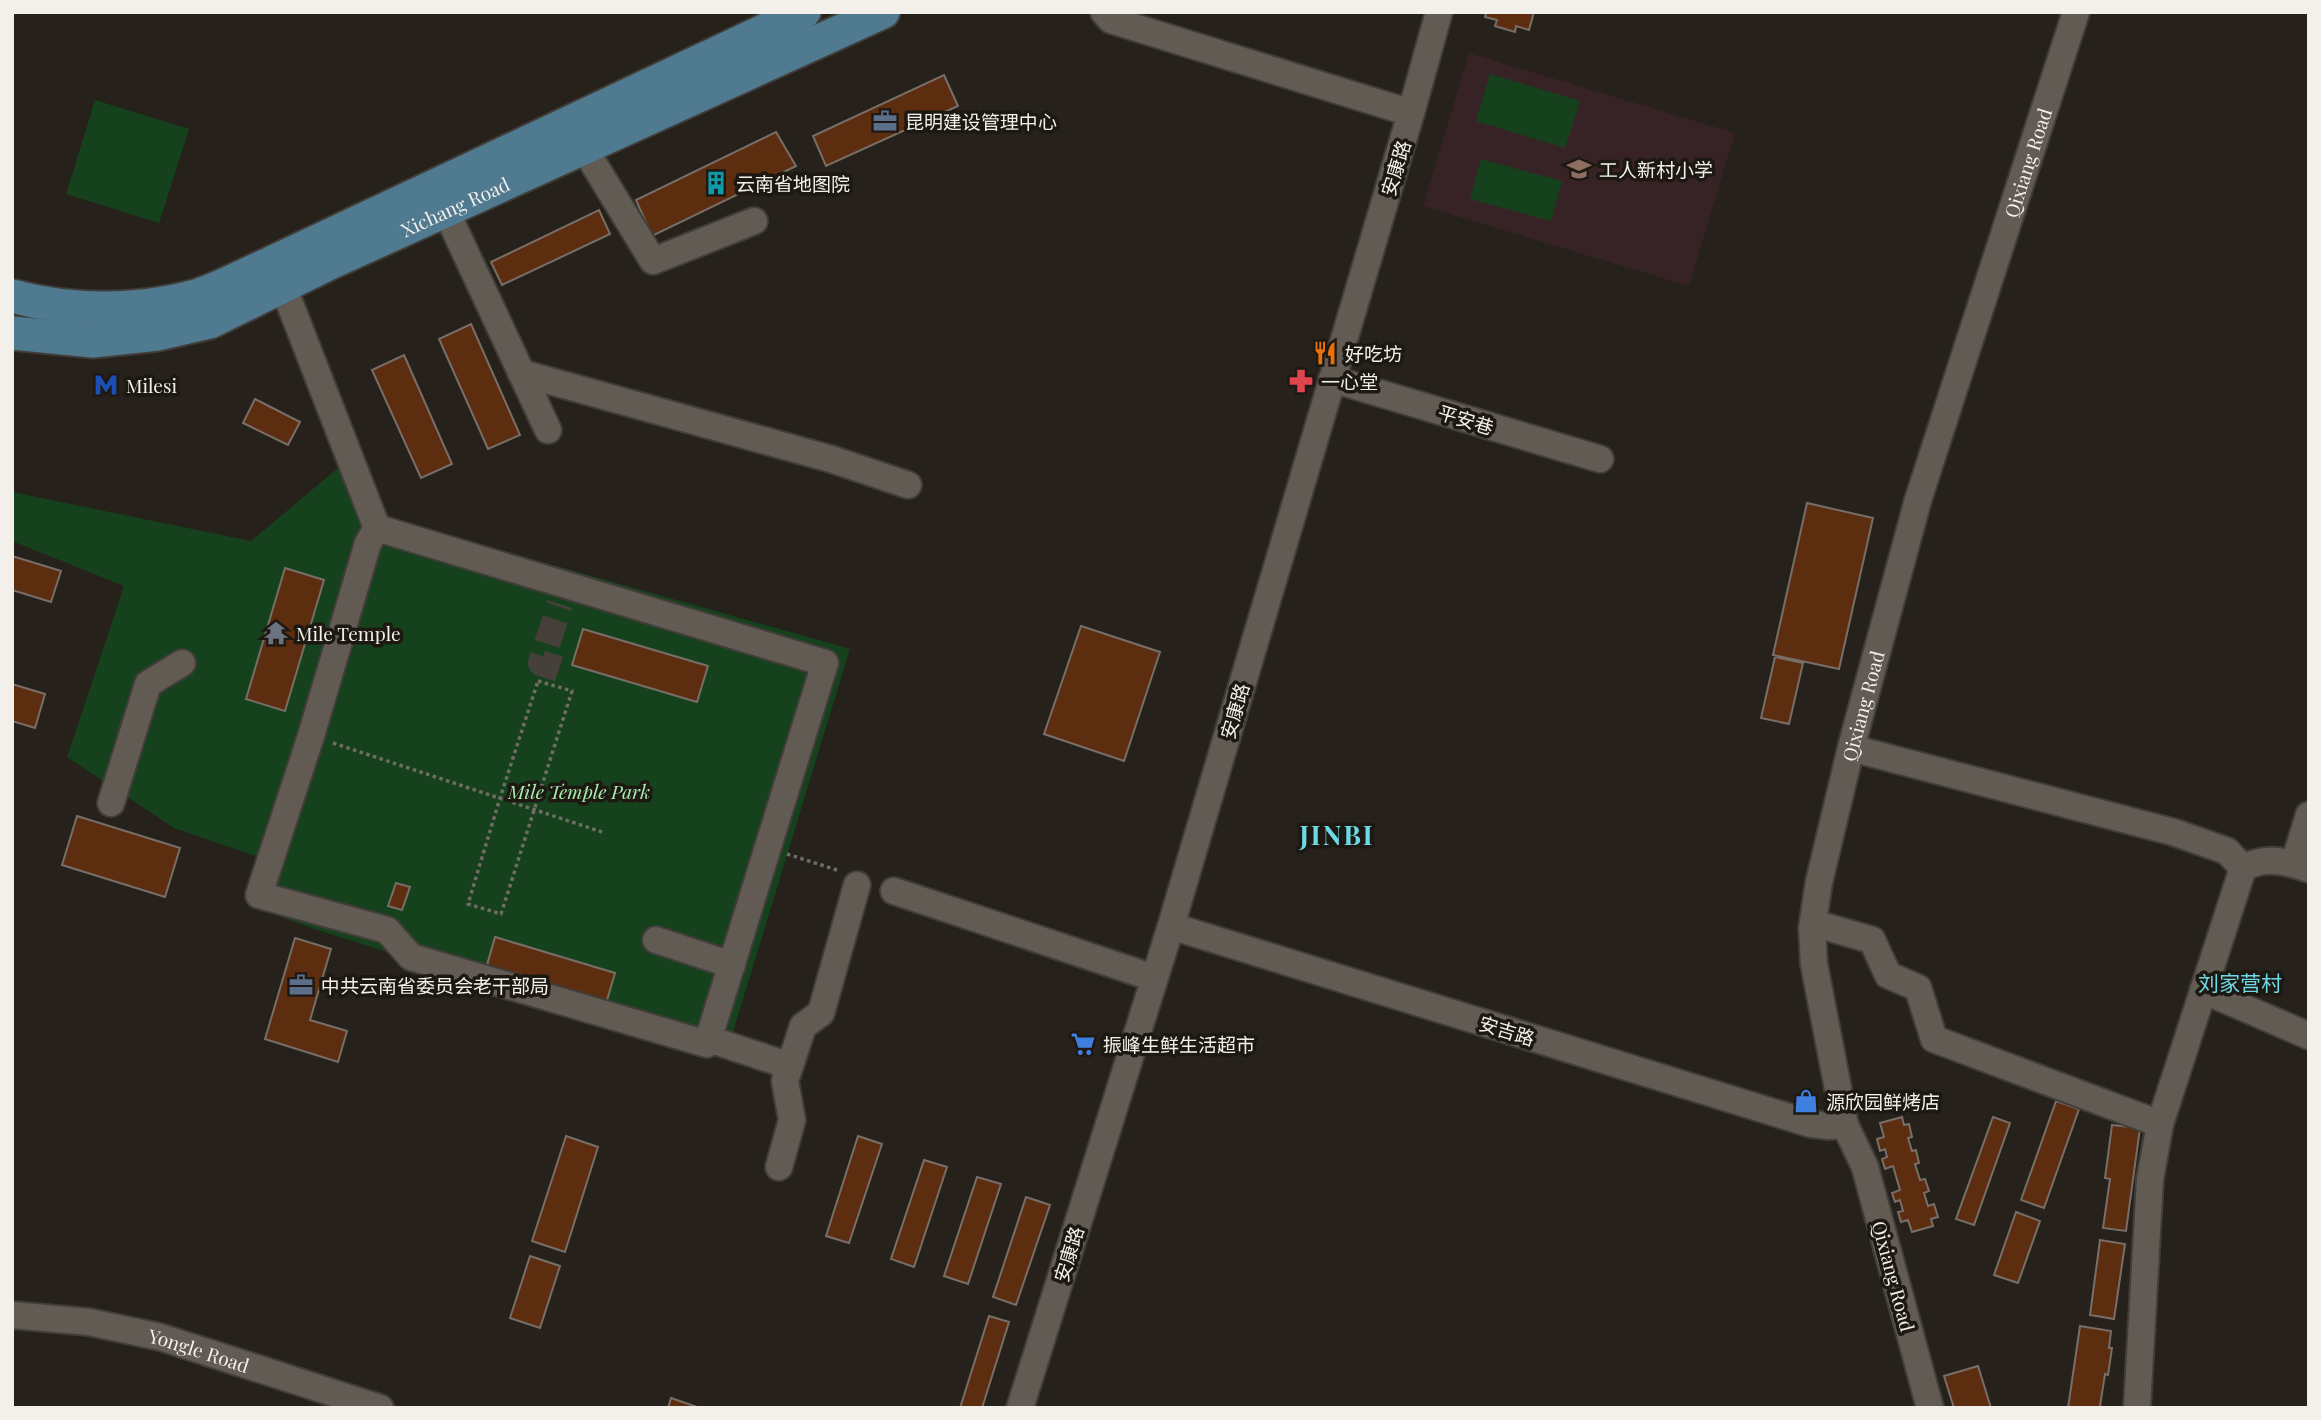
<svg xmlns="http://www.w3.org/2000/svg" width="2321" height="1420" font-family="'Playfair Display','Noto Sans SC',serif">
<rect width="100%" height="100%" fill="#26211b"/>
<!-- education -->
<path fill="#372326" d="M1469 53 1735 133 1689 286 1423 206Z"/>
<!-- green -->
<path fill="#16411d" d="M1490 74 1580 101 1565 148 1476 121Z
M95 100 189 129 159 223 66 194Z
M1481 159 1562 181 1551 221 1470 199Z
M357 452 373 514 850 649 725 1058 314 929 252 906 259 857 174 828 67 757 124 586 12 541V492L251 541Z"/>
<!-- building -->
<path fill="#5d2d0f" stroke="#786e69" stroke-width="2" d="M1486 12H1534L1529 30 1516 26 1515 32 1495 26 1497 20 1485 17Z
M944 75 958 106 826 166 813 136Z
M776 132 796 166 652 236 636 200Z
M599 210 610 234 502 285 491 262Z
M471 324 520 435 488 449 439 339Z
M404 355 452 464 421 478 372 370Z
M255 399 300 422 288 445 243 423Z
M1807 503 1873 518 1839 669 1773 655Z
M12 556 61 571 51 602 12 590Z
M285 568 324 580 285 711 246 699Z
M1081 626 1160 652 1124 761 1044 734Z
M583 629 708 666 697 702 572 665Z
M1775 657 1803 663 1789 724 1761 718Z
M12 684 45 694 35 728 12 721Z
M77 816 180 848 165 897 62 865Z
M396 883 410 887 402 910 388 906Z
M495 937 615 973 605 1007 485 972Z
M295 938 331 949 310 1020 347 1031 338 1062 265 1039Z
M2056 1101 2079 1109 2044 1208 2021 1200Z
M1902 1117 1904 1125 1909 1124 1912 1137 1908 1138 1912 1151 1916 1150 1919 1163 1915 1164 1920 1180 1925 1179 1929 1191 1924 1193 1928 1206 1934 1204 1938 1217 1931 1219 1933 1226 1912 1232 1908 1220 1901 1222 1898 1212 1903 1211 1900 1200 1895 1202 1892 1193 1900 1190 1893 1166 1885 1169 1882 1159 1887 1157 1885 1149 1880 1151 1877 1139 1884 1137 1880 1123Z
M1993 1117 2010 1123 1974 1225 1956 1219Z
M2112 1125 2140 1128 2126 1231 2103 1228 2110 1179 2105 1178Z
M566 1136 598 1147 565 1252 532 1241Z
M858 1136 882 1144 849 1243 826 1236Z
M924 1160 947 1167 914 1267 891 1259Z
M977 1177 1001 1184 968 1284 944 1276Z
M1026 1197 1050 1205 1016 1305 993 1297Z
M2016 1212 2040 1221 2018 1283 1994 1275Z
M2100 1240 2125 1244 2114 1319 2090 1315Z
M530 1256 560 1266 540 1328 510 1318Z
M989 1316 1009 1322 982 1408H960Z
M2080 1326 2111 1331 2109 1348H2112L2108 1375 2105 1374 2100 1406 2104 1408H2068Z
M1978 1366 1991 1408H1954L1944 1376Z
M671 1398 700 1408H668Z"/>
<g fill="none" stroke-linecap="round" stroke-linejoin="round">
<!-- minor-tunnel -->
<path stroke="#45403a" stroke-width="26" stroke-dasharray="26 13" stroke-linecap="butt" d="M559 669 541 663 560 604"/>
<!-- minor casing -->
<g stroke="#413d39" stroke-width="30">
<g id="minor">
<path d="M1104 12 1111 20 1411 113"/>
<path d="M584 148 653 261 754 221"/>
<path d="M446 211 548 430"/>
<path d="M283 286 377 528"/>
<path d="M521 373 831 459 908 485"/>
<path d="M1332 379 1600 459"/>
<path d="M377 528 825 663 707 1044 411 957 387 930 259 895 311 736 368 543Z"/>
<path d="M1851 748 2173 832 2227 851 2243 868"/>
<path d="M111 803 148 684 182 663"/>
<path d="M2294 864 2309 815"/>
<path d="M894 891 1154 978"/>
<path d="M1813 923 1872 940 1888 975 1918 988 1934 1039 2160 1124"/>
<path d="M1171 926 1811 1124 1829 1126 1845 1125"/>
<path d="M656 940 732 965"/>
<path d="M2203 990 2309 1036"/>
<path d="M709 1039 790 1066"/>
<path d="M779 1167 792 1120 785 1081 803 1026 821 1013 857 885"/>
<path id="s1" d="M12 1315 89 1322 160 1337 380 1408"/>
<path d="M1020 1408 1171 926 1411 113 1439 12"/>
<path id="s2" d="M1930 1408 1865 1167 1845 1125 1814 964 1812 928 1819 882 1851 748 1918 500 2076 12"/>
<path d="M2137 1408 2150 1179 2160 1124 2243 868C2266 856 2285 861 2309 869"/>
</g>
</g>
<!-- major casing -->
<g stroke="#413d39" stroke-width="37">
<g id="major">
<path d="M12 296C70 312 138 312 196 296 221 288 246 274 271 263L804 12"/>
<path id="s3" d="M12 333 93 341 158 334 210 322 330 263 883 12"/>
</g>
</g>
<!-- path -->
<path stroke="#706c66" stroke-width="3.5" stroke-dasharray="3.5 3.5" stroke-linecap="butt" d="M538 681 572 691 501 914 468 904 500 798Z
M333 743 602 832
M787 854 840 871"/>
<!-- minor -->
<use href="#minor" stroke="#615b53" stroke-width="26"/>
<!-- major -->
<use href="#major" stroke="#4f7a90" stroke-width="33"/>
</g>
<!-- icons -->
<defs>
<g id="office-bare" transform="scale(1.89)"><path d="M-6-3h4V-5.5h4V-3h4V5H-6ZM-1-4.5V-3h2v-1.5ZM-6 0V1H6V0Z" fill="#5c6f8a" stroke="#1d1812" stroke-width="2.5" paint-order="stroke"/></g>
<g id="school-bare" transform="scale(1.89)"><path d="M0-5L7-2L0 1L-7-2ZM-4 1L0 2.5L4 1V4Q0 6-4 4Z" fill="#8d6e63" stroke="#1d1812" stroke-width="2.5" paint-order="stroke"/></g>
<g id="building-bare" transform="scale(1.89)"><path d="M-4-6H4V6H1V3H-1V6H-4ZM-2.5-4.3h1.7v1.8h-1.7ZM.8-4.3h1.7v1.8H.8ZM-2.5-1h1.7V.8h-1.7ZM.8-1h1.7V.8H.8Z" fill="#0f9aa8" stroke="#1d1812" stroke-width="2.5" paint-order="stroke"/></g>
<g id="restaurant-bare" transform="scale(1.89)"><path d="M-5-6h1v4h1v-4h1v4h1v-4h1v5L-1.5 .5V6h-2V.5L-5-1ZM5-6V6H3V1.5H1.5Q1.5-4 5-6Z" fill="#e8710a" stroke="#1d1812" stroke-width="2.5" paint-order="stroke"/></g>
<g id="pharmacy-bare" transform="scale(1.89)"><path d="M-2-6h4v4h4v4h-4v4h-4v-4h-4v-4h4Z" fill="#e0444e" stroke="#1d1812" stroke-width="2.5" paint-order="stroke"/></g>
<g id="metro-bare" transform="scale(1.89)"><path d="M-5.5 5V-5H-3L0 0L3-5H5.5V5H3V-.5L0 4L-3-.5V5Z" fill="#1a4fb4" stroke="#1d1812" stroke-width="2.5" paint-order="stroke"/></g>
<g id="temple-bare" transform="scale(1.89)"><path d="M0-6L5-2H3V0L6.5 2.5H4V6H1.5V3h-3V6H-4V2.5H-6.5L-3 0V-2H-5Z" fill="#6b7280" stroke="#1d1812" stroke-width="2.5" paint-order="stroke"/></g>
<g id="supermarket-bare" transform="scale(1.89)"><path d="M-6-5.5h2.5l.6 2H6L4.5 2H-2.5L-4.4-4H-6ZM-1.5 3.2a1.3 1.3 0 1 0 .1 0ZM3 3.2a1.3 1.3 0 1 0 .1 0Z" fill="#3f7fe0" stroke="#1d1812" stroke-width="2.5" paint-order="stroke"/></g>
<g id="shop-bare" transform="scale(1.89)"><path d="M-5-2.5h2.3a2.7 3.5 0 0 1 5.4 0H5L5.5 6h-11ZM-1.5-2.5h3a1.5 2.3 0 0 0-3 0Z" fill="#3f7fe0" stroke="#1d1812" stroke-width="2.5" paint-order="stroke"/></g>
</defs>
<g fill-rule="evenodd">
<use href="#office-bare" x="885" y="121"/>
<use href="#school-bare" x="1579" y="169"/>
<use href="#building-bare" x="716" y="183"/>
<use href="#restaurant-bare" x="1325" y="353"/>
<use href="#pharmacy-bare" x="1301" y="381"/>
<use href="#metro-bare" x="106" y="385"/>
<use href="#temple-bare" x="276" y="633"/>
<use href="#office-bare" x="301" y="985"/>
<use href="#supermarket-bare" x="1083" y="1044"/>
<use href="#shop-bare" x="1806" y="1101"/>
</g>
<g text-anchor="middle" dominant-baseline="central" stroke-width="7" stroke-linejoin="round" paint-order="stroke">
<!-- poi labels -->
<g font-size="19" fill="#f3f0ec" stroke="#1d1812" text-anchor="start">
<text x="905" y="121">昆明建设管理中心</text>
<text x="1599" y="169">工人新村小学</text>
<text x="736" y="183">云南省地图院</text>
<text x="1345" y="353">好吃坊</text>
<text x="1321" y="381">一心堂</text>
<text x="126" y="385">Milesi</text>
<text x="296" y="633">Mile Temple</text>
<text x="321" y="985">中共云南省委员会老干部局</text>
<text x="1103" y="1044">振峰生鲜生活超市</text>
<text x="1826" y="1101">源欣园鲜烤店</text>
</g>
<!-- street labels -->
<g font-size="19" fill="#f3f0ec" stroke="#1d1812">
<text stroke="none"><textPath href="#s2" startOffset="1292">Qixiang Road</textPath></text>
<text transform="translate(1395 168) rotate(-73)">安康路</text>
<text stroke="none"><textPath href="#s3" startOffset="471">Xichang Road</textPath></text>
<text transform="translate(1466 419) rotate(17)">平安巷</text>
<text stroke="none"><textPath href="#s2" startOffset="724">Qixiang Road</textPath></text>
<text transform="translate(1234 711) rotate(-74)">安康路</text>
<text transform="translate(1507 1030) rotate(17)">安吉路</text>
<text transform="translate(1068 1254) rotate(-73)">安康路</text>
<text transform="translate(1894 1276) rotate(75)">Qixiang Road</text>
<text stroke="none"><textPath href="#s1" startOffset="191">Yongle Road</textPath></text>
</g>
<!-- park labels -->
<g font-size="19" font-style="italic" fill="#a7edae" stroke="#1d1812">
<text x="579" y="791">Mile Temple Park</text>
</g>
<!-- neighbourhood labels -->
<g font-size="21" fill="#6ed9e6" stroke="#1d1812">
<text x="2240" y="982">刘家营村</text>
</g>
<!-- district labels -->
<g font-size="26" font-weight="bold" letter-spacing="2" fill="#6ed9e6" stroke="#1d1812">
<text x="1337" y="834">JINBI</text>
</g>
</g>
<!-- border -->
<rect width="2321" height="1420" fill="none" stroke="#f3f0ec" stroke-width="28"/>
</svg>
